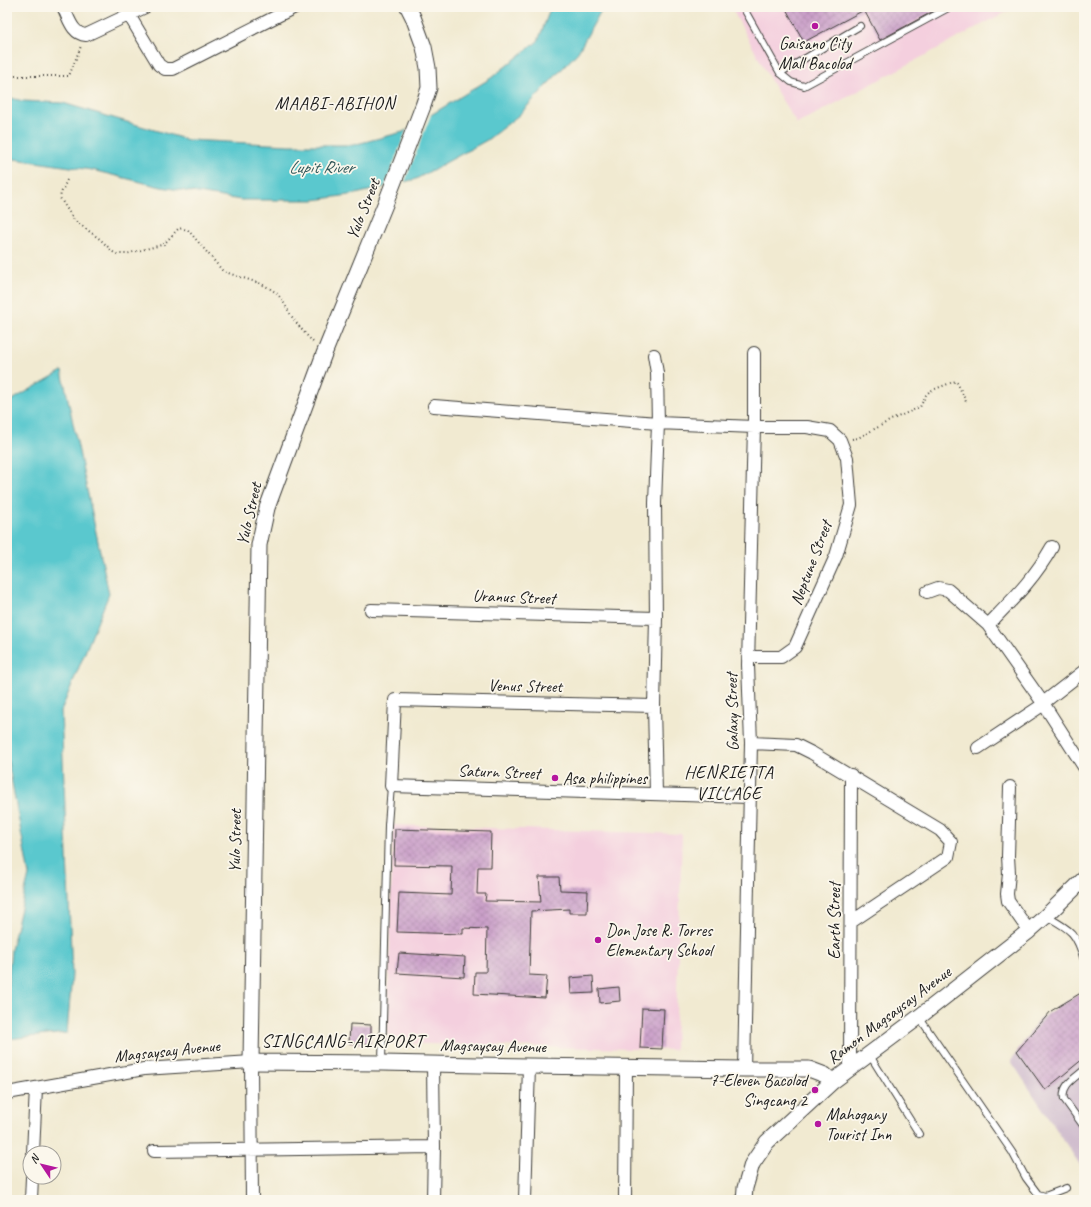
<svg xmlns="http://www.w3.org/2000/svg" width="1091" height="1207" font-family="Caveat,sans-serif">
<defs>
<pattern id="building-cross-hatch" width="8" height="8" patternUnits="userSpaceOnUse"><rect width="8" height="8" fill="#ca9fc9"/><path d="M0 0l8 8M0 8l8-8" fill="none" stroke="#ad88ac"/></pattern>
</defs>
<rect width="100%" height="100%" fill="#fbf7ec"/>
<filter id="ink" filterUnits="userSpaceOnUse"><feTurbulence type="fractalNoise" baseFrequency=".025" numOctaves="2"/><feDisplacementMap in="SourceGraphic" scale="8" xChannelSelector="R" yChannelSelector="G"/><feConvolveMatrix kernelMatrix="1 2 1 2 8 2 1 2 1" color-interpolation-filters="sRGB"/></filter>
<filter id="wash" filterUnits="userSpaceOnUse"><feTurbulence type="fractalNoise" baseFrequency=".012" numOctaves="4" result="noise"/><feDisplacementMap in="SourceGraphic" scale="16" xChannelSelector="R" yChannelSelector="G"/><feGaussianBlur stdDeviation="0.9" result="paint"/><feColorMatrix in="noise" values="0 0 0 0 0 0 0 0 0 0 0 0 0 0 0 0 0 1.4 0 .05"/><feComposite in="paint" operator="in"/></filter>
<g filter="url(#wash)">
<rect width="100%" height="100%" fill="#f1ead1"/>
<!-- built -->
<path fill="#f4cfde" d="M731 7H1015L797 124 777 92Z
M393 825 682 834 675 1050 387 1043Z"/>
<!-- industrial -->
<path fill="#d0bdce" d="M1084 991V1171L1011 1061 1038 1020Z"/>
<!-- water -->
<path fill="#5ac8ce" stroke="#3b7275" d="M551 7H603L578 52 519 115 487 140 416 179 356 194 314 200H241L161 187 92 170 7 158V97L23 101 63 103 188 140 289 145H353L403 132 491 78 538 41Z
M62 371 109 594 61 711 72 975 67 1033 7 1039V992L11 950 29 875 7 756V403Z"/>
<!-- pier -->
<path fill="#f1ead1" d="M432 112 404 184 384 189 408 126Z"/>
<g id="blocks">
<!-- building -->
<path fill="url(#building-cross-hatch)" d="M785 7H941L880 40 864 10 804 42Z
M395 829 491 832 490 867H478L477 894H486L485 901 541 902 539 877H559L560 890 588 891 587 913H569V909L531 911 529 975 547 976 545 998 474 994 475 972H486L487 929 463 928V934L397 932 399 893 451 895 452 866 394 865Z
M399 953 465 957 464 977 397 973Z
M593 976 594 993 571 994 570 978Z
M619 987 620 1001 600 1003 599 989Z
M1084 991V1058L1045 1090 1017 1051 1051 1011Z
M642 1008 664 1009 662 1049 640 1048Z
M350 1024 371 1025V1044L349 1043Z"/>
</g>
</g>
<g filter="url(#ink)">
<use href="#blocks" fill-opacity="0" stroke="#3c3b37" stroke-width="1"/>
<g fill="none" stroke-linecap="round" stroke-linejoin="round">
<!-- service casing -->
<g stroke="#3c3b37" stroke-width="8">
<path id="service" d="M743 7 780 73 791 82 804 86 950 7
M780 73 860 26
M1046 916C1071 930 1076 932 1084 960
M919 1017 1012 1152 1026 1178 1038 1194 1045 1196 1066 1188
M869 1054 919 1134
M382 1062 388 825 391 786
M1084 1070C1075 1078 1061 1085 1064 1099L1084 1127"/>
</g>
<!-- minor casing -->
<g stroke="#3c3b37" stroke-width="14">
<path id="minor" d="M63 7C69 18 72 34 86 35L145 7
M129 15 159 65 165 69H173L295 7
M654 355 657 373 658 423 655 503 656 618 654 706 656 793
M434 406 658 423 754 427H807L830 431 840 440 847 458 851 505 836 556 795 647 781 657H749
M1052 547C1034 579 1013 599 988 625L1043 703 1084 767
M927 592 938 588 948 590 988 625
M371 610 656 618
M1043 703 1084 671
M654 706 395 700 391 786 749 797
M751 743 796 745 812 753 940 830 951 842 948 857 851 922
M978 748 1044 704
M1010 787 1008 856 1009 873 1007 894 1008 901 1029 931
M433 1064 434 1147 433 1200
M850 1067 851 775
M744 1069 751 743 748 665 754 427V353
M7 1093 144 1069 251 1062 252 1200
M154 1151 434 1147
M33 1153 36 1088
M31 1200 32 1177
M525 1200 529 1066
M625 1200 626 1067"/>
</g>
<!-- tertiary casing -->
<g stroke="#3c3b37" stroke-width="17">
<path id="tertiary" d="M408 7 413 17 424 47 428 68 429 88 423 106 386 202 324 354 267 508 259 545 251 1062 382 1063 529 1066 744 1069H809L825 1075 832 1082
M744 1200 745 1188 752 1164 767 1142 832 1082 919 1017 1029 931 1046 916 1084 879"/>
</g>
<!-- path -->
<path stroke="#3c3b37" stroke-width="2" stroke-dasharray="1 3" stroke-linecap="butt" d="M7 76H69L81 46
M67 180 61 193 60 198 74 220 101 240 113 252 117 254H126L161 245 164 244 179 228 188 230 222 270C239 279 261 280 276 293 284 300 288 312 295 321 301 329 308 337 315 344
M852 439 858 438 891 420 920 407 926 395 930 391 953 382 956 381 958 384 967 404"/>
<!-- service -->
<use href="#service" stroke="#fff" stroke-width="6"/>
<!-- minor -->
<use href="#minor" stroke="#fff" stroke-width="12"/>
<!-- tertiary -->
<use href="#tertiary" stroke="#fff" stroke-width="15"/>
</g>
</g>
<!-- markers -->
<g fill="#b5179e" stroke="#fbf7ec" stroke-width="1.5">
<circle cx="815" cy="26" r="4"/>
<circle cx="555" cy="778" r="4"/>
<circle cx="598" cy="940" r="4"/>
<circle cx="815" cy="1090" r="4"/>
<circle cx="818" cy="1124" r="4"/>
</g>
<g text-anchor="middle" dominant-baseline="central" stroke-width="3.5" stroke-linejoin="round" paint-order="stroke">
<!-- poi labels -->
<g font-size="17" fill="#1c1c1c" stroke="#fbf7ec" text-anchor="start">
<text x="815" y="43" text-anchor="middle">Gaisano City<tspan x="815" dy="20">Mall Bacolod</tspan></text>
<text x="563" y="778">Asa philippines</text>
<text x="606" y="930">Don Jose R. Torres<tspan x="606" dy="20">Elementary School</tspan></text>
<text x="807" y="1080" text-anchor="end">7-Eleven Bacolod<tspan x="807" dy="20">Singcang 2</tspan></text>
<text x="826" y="1114">Mahogany<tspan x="826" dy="20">Tourist Inn</tspan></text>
</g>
<!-- street labels -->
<g font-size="17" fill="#1c1c1c" stroke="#fbf7ec">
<text transform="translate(363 209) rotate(-68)">Yulo Street</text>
<text transform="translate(249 514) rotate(-77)">Yulo Street</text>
<text transform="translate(811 563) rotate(-69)">Neptune Street</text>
<text transform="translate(514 597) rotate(2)">Uranus Street</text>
<text transform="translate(525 686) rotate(1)">Venus Street</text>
<text transform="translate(732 712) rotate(-91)">Galaxy Street</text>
<text transform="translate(499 772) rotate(2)">Saturn Street</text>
<text transform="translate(235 841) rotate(-89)">Yulo Street</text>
<text transform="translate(834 921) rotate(-90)">Earth Street</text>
<text transform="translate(889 1015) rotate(-37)">Ramon Magsaysay Avenue</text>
<text transform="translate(493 1046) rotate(1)">Magsaysay Avenue</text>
<text transform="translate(167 1051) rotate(-6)">Magsaysay Avenue</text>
</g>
<!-- neighbourhood labels -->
<g font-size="18" letter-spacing="1" fill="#1c1c1c" stroke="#fbf7ec">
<text x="335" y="103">MAABI-ABIHON</text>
<text x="729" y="772">HENRIETTA<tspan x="729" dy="21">VILLAGE</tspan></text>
</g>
<!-- water labels -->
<g font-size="18" font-style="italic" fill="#32585a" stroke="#fbf7ec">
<text x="321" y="167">Lupit River</text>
</g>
<!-- quarter labels -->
<g font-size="19" letter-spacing="1" fill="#1c1c1c" stroke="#fbf7ec">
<text x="343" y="1041">SINGCANG-AIRPORT</text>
</g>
</g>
<!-- margin -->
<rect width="1091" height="1207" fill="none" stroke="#fbf7ec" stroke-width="24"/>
<!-- north arrow -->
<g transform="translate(42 1165) rotate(305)"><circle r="19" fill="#fbf7ec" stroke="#a29f99"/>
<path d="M0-3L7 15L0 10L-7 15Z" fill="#b5179e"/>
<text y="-6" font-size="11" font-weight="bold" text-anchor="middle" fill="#1c1c1c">N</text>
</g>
</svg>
